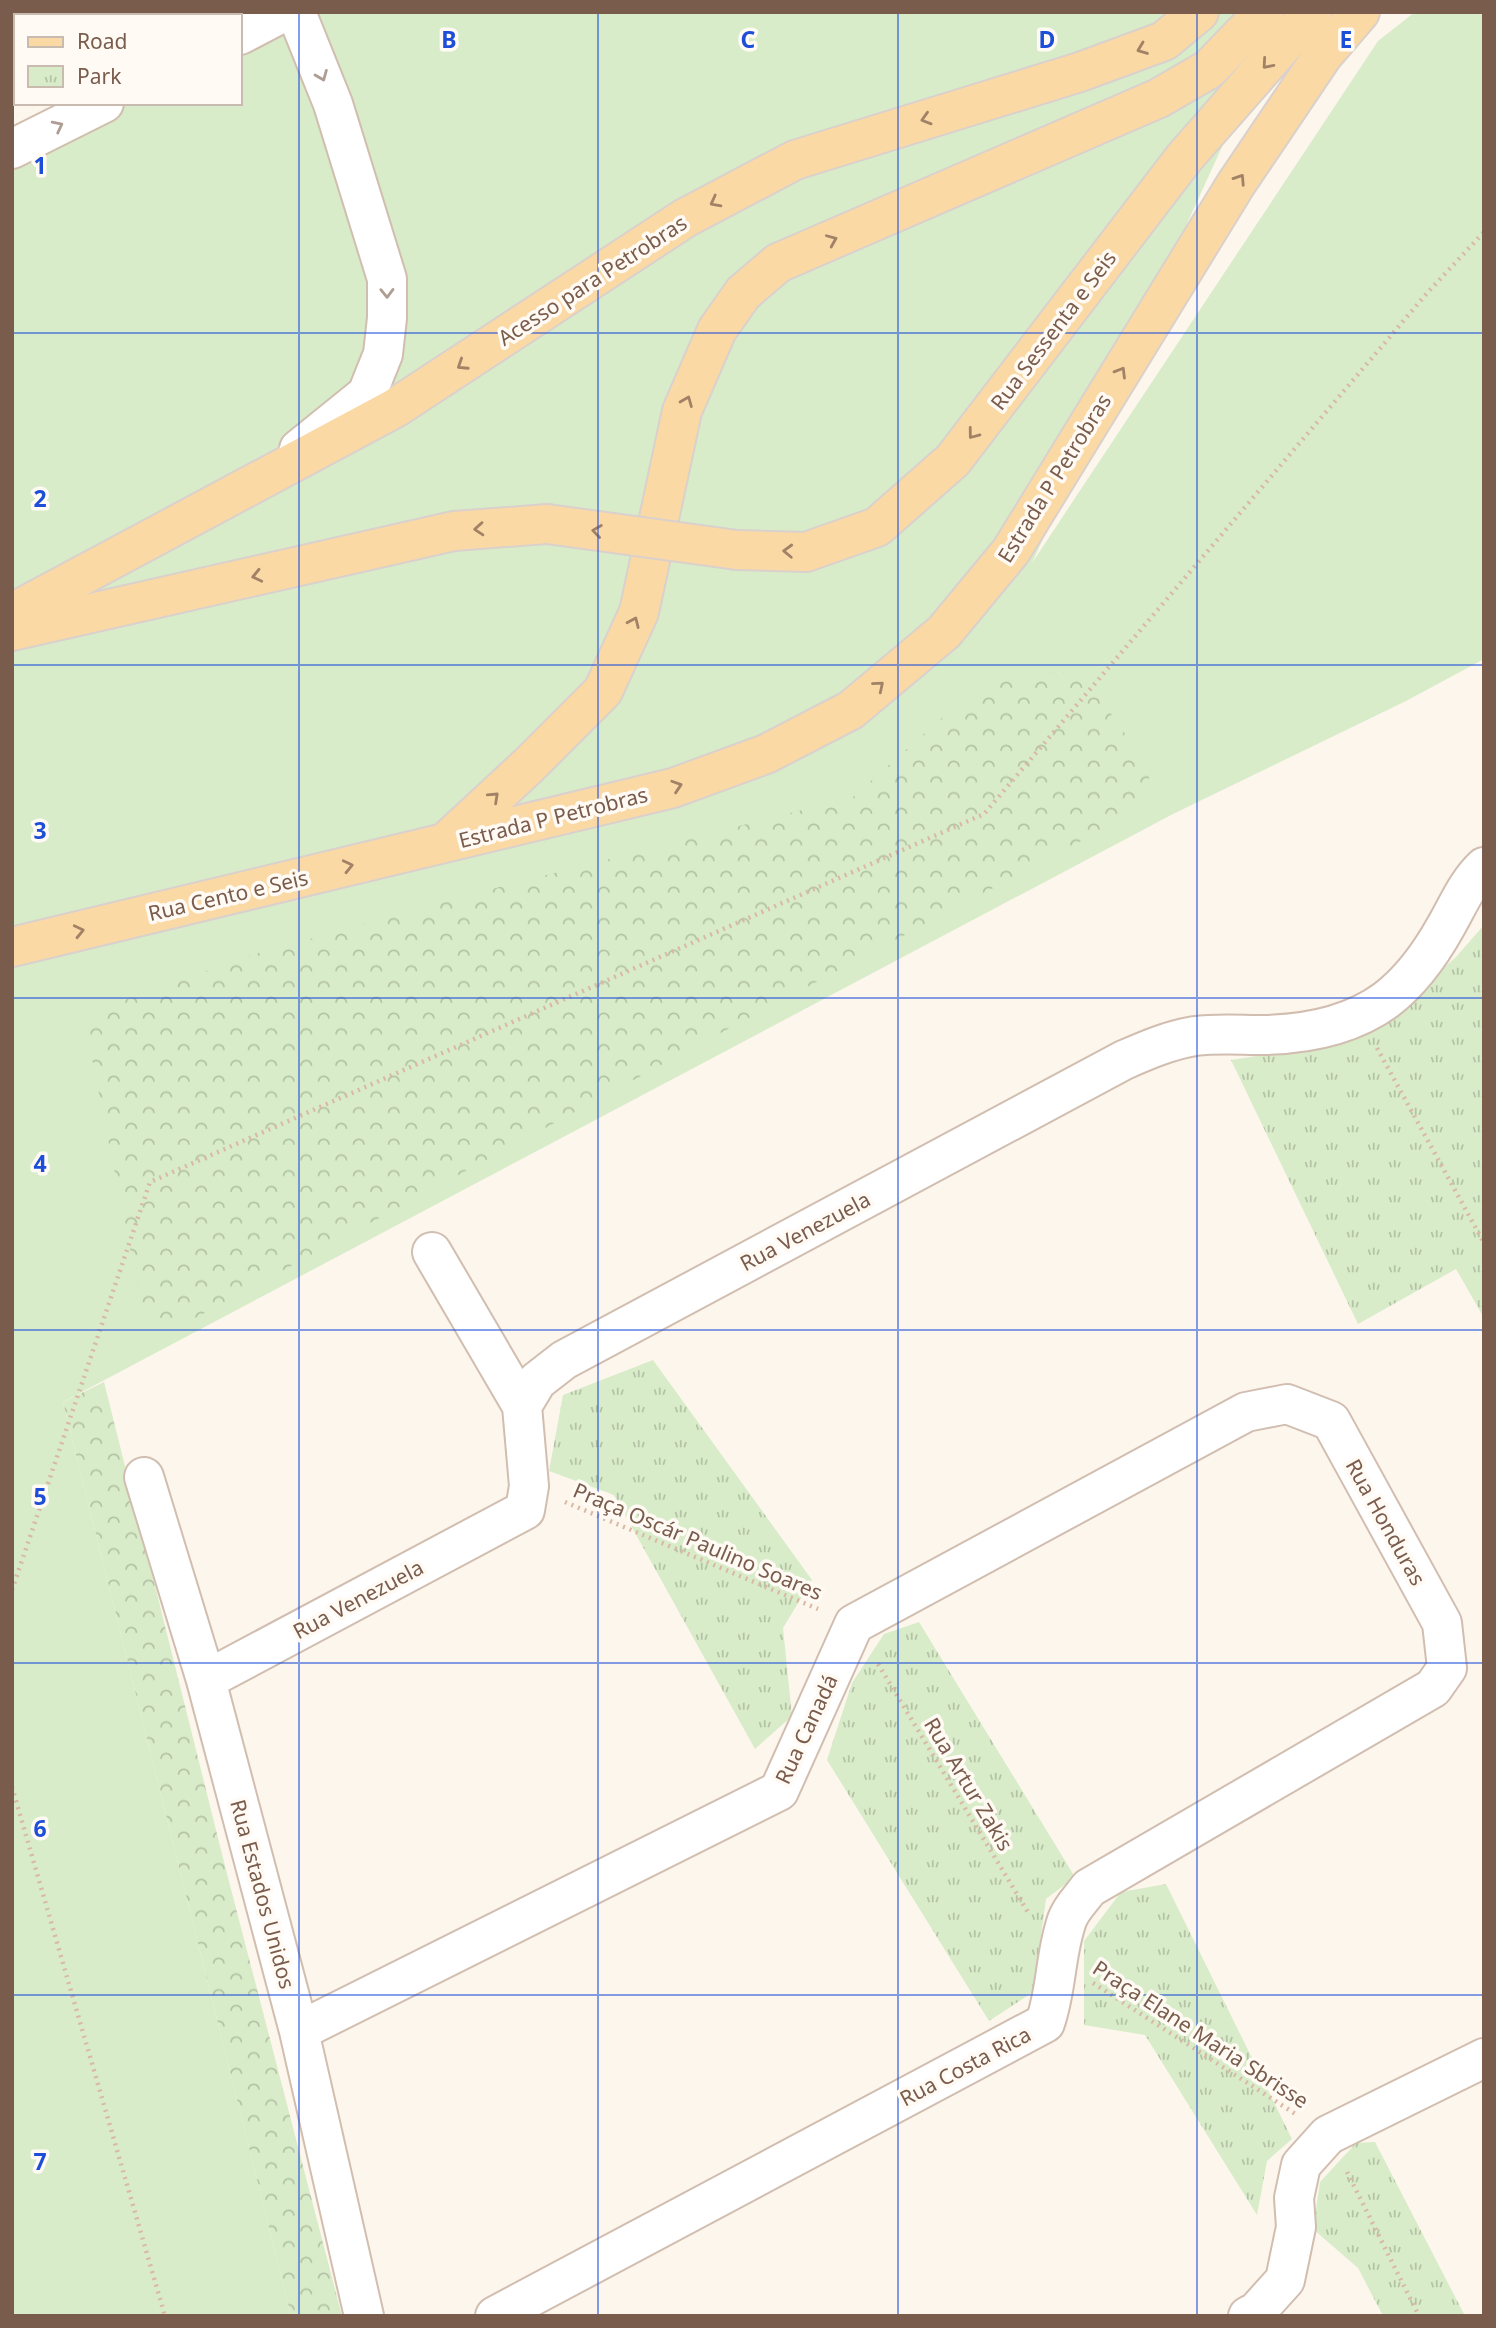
<svg xmlns="http://www.w3.org/2000/svg" width="1496" height="2328" font-family="'Noto Sans',sans-serif">
<defs>
<pattern id="forest-crowns" width="20" height="18" patternUnits="userSpaceOnUse" patternTransform="scale(1.75)"><rect width="20" height="18" fill="#d8ecc9"/><path d="M2 6a3 3 0 1 1 6 0M12 15a3 3 0 1 1 6 0" fill="none" stroke="#b4c2a5"/></pattern>
<pattern id="park-tufts" width="24" height="20" patternUnits="userSpaceOnUse" patternTransform="scale(1.75)"><rect width="24" height="20" fill="#d8ecc9"/><path d="M3 7l-1-3M5 7V3M7 7l1-3M15 17l-1-3M17 17v-4M19 17l1-3" fill="none" stroke="#b4c2a5"/></pattern>
</defs>
<rect width="100%" height="100%" fill="#fdf6ec"/>
<!-- green -->
<path fill="#d8ecc9" d="M277 12H1259L1253 79 1032 563 1378 41 1415 12H1484V659L1406 701 1173 814 63 1402 291 2316H12V138L85 103H240V30Z"/>
<!-- forest -->
<path fill="url(#forest-crowns)" d="M1066 672 1101 699 1149 769V805L685 1052 175 1329 157 1326 141 1304 85 1024 100 1005 137 997 240 958 507 885 853 797 954 707 1018 673Z
M104 1382 225 1866 342 2316H291L63 1402Z"/>
<!-- park -->
<path fill="url(#park-tufts)" d="M1484 925V1318L1456 1269 1358 1324 1231 1060 1294 1050 1424 985 1455 958Z
M653 1360 812 1580 783 1628 792 1716 755 1749 614 1495 549 1471 563 1395Z
M919 1622 1075 1877 1046 1899 1033 1992 989 2021 827 1760 852 1683 884 1634Z
M1166 1884 1292 2139 1267 2161 1257 2215 1145 2035 1084 2025V1941L1121 1892Z
M1375 2142 1465 2316H1383L1358 2268 1313 2229 1320 2182 1356 2143Z"/>
<g fill="none" stroke-linecap="round" stroke-linejoin="round">
<!-- minor casing -->
<g stroke="#d1beb0" stroke-width="42">
<path id="minor" d="M296 12 333 104 387 279V318L383 354 367 394 299 449
M240 35 284 12
M12 149 104 103
M432 1252 522 1406
M144 1477 206 1680 299 2031 364 2316
M206 1680 525 1510 529 1486 522 1406 537 1381 564 1360 1124 1060C1147 1050 1170 1040 1195 1036 1218 1033 1241 1035 1264 1035 1306 1034 1352 1025 1386 1000 1411 981 1431 953 1446 926 1458 905 1467 883 1484 867
M299 2031 779 1791 854 1624 1246 1412 1287 1404 1331 1421 1442 1623 1447 1668 1433 1688 1089 1888C1082 1898 1071 1908 1067 1920 1055 1954 1057 1989 1045 2023L495 2316
M1248 2316 1257 2311 1285 2280 1296 2227 1294 2198 1301 2165 1328 2135 1484 2058"/>
</g>
<!-- major casing -->
<g stroke="#dad1cd" stroke-width="42">
<path id="major" d="M737 550 806 552 877 527 953 460 1184 158 1312 12
M12 613 395 408 685 218 795 160 1080 72 1164 41 1199 12
M12 631 454 531 547 524
M446 842 529 765 603 691 639 612 682 411 717 330 743 293 778 263 1159 98 1209 69 1264 12
M12 947 673 788 766 754 851 710 944 632 1011 551 1236 184 1323 55 1360 12"/>
</g>
<!-- path -->
<path stroke="#d9b8a5" stroke-width="4.5" stroke-dasharray="2 5" stroke-linecap="butt" d="M1377 1048 1484 1243
M565 1502 818 1609
M12 1590 150 1182 984 814 1428 292 1484 232
M878 1664 1029 1914
M12 1787 165 2316
M1093 1983 1297 2115
M1347 2172 1419 2316"/>
<!-- minor -->
<use href="#minor" stroke="#fff" stroke-width="38"/>
<!-- major -->
<use href="#major" stroke="#fbd9a5" stroke-width="38"/>
<!-- major-bridge casing -->
<g stroke="#dad1cd" stroke-width="42" stroke-linecap="butt">
<path id="major-bridge" d="M547 524 737 550"/>
</g>
<!-- major-bridge -->
<use href="#major-bridge" stroke="#fbd9a5" stroke-width="38"/>
</g>
<!-- one-way arrows -->
<defs><path id="oneway-chevron" d="M-2-3.5L2.5 0L-2 3.5" fill="none" stroke-width="1.6" stroke-linecap="round" stroke-linejoin="round" transform="scale(1.75)"/></defs>
<g stroke="#a18267">
<use href="#oneway-chevron" transform="translate(1142 49) rotate(159)"/>
<use href="#oneway-chevron" transform="translate(1267 64) rotate(131)"/>
<use href="#oneway-chevron" transform="translate(926 119) rotate(163)"/>
<use href="#oneway-chevron" transform="translate(1240 179) rotate(-57)"/>
<use href="#oneway-chevron" transform="translate(715 202) rotate(152)"/>
<use href="#oneway-chevron" transform="translate(832 240) rotate(-23)"/>
<use href="#oneway-chevron" transform="translate(462 365) rotate(147)"/>
<use href="#oneway-chevron" transform="translate(1121 372) rotate(-59)"/>
<use href="#oneway-chevron" transform="translate(687 401) rotate(-68)"/>
<use href="#oneway-chevron" transform="translate(973 434) rotate(127)"/>
<use href="#oneway-chevron" transform="translate(479 529) rotate(176)"/>
<use href="#oneway-chevron" transform="translate(597 531) rotate(-172)"/>
<use href="#oneway-chevron" transform="translate(788 551) rotate(-178)"/>
<use href="#oneway-chevron" transform="translate(257 576) rotate(167)"/>
<use href="#oneway-chevron" transform="translate(634 622) rotate(-66)"/>
<use href="#oneway-chevron" transform="translate(879 686) rotate(-40)"/>
<use href="#oneway-chevron" transform="translate(677 786) rotate(-18)"/>
<use href="#oneway-chevron" transform="translate(494 797) rotate(-43)"/>
<use href="#oneway-chevron" transform="translate(348 866) rotate(-13)"/>
<use href="#oneway-chevron" transform="translate(79 931) rotate(-13)"/>
</g>
<g stroke="#af9d94">
<use href="#oneway-chevron" transform="translate(322 76) rotate(68)"/>
<use href="#oneway-chevron" transform="translate(58 126) rotate(-27)"/>
<use href="#oneway-chevron" transform="translate(387 293) rotate(89)"/>
</g>
<!-- grid -->
<path fill="none" stroke="#1d4ed8" stroke-width="2" stroke-opacity="0.55" d="M299 12V2316M598 12V2316M898 12V2316M1197 12V2316M12 333H1484M12 665H1484M12 998H1484M12 1330H1484M12 1663H1484M12 1995H1484"/>
<g text-anchor="middle" dominant-baseline="central" stroke-width="7" stroke-linejoin="round" paint-order="stroke">
<!-- street labels -->
<g font-size="21" fill="#7a5c4d" stroke="#fffaf3">
<text transform="translate(592 280) rotate(-33)">Acesso para Petrobras</text>
<text transform="translate(1053 330) rotate(-53)">Rua Sessenta e Seis</text>
<text transform="translate(1054 478) rotate(-58)">Estrada P Petrobras</text>
<text transform="translate(553 817) rotate(-14)">Estrada P Petrobras</text>
<text transform="translate(228 895) rotate(-13)">Rua Cento e Seis</text>
<text transform="translate(805 1231) rotate(-28)">Rua Venezuela</text>
<text transform="translate(1386 1522) rotate(61)">Rua Honduras</text>
<text transform="translate(698 1541) rotate(23)">Praça Oscár Paulino Soares</text>
<text transform="translate(358 1599) rotate(-28)">Rua Venezuela</text>
<text transform="translate(806 1729) rotate(-65)">Rua Canadá</text>
<text transform="translate(969 1784) rotate(59)">Rua Artur Zakis</text>
<text transform="translate(263 1894) rotate(75)">Rua Estados Unidos</text>
<text transform="translate(1201 2034) rotate(33)">Praça Elane Maria Sbrisse</text>
<text transform="translate(965 2066) rotate(-28)">Rua Costa Rica</text>
</g>
</g>
<g font-size="23" text-anchor="middle" font-weight="bold" fill="#1d4ed8" stroke="#fffaf3" stroke-width="7" stroke-linejoin="round" paint-order="stroke">
<text x="449" y="48">B</text>
<text x="748" y="48">C</text>
<text x="1047" y="48">D</text>
<text x="1346" y="48">E</text>
<text x="40" y="174">1</text>
<text x="40" y="507">2</text>
<text x="40" y="839">3</text>
<text x="40" y="1172">4</text>
<text x="40" y="1505">5</text>
<text x="40" y="1837">6</text>
<text x="40" y="2170">7</text>
</g>
<!-- border -->
<rect width="1496" height="2328" fill="none" stroke="#7a5c4d" stroke-width="28"/>
<!-- legend -->
<rect x="14" y="14" width="228" height="91" fill="#fffaf3" stroke="#cabbb1" stroke-width="2"/>
<rect x="28" y="37" width="35" height="10" fill="#fbd9a5" stroke="#cabbb1" stroke-width="2"/>
<text x="77" y="49" font-size="21" fill="#7a5c4d">Road</text>
<rect x="28" y="66" width="35" height="21" fill="url(#park-tufts)" stroke="#cabbb1" stroke-width="2"/>
<text x="77" y="84" font-size="21" fill="#7a5c4d">Park</text>
</svg>
